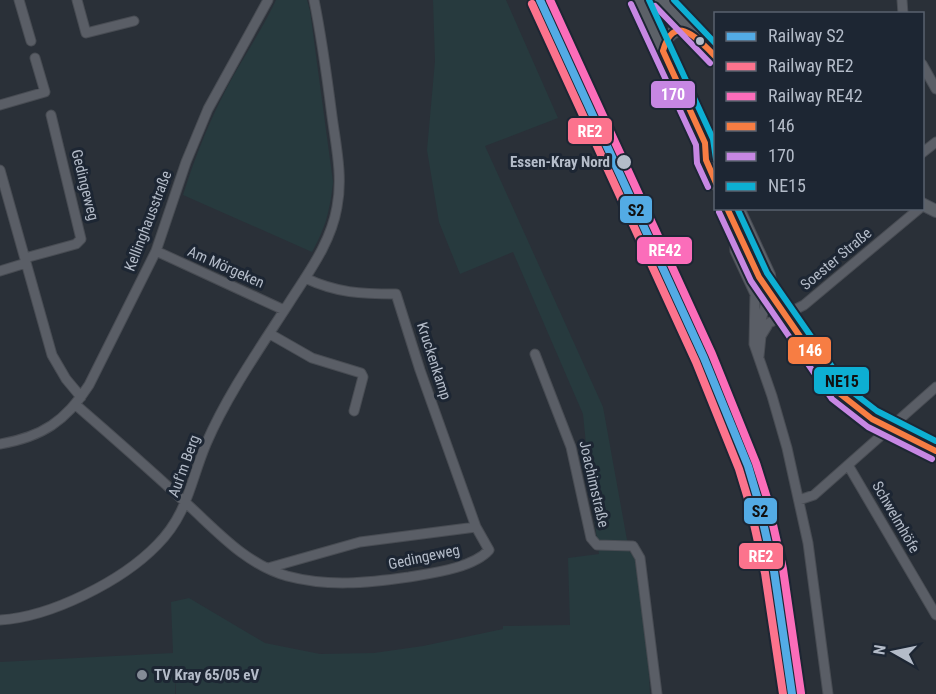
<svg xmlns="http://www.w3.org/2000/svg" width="936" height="694" font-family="'Roboto Condensed',sans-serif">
<rect width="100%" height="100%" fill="#2a3038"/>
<!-- green -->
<path fill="#273a3e" d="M276 0H307L310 11 333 182C330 210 326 227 312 252L183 195C195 156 211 117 231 80 246 53 263 28 276 0Z
M433 0H506L558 118 485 146 603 407 629 551 637 561 648 657 650 694H176L175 673V694H0V662L173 653 171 602 189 598 265 643 320 654 374 653 423 646 503 629V626L570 625 568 558 599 554 591 495 583 414 513 252 460 274 439 222 427 150 435 61Z"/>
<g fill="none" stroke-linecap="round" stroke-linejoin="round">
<!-- minor casing -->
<g stroke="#484c53" stroke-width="11">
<path id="minor" d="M19 0 31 41
M77 0 86 33 134 21
M902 0 903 14
M922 64 936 89
M0 105 45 92 35 58
M922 153 936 142
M0 170 52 355 66 379 81 397
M734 224 735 251 755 294 754 344 772 396 787 448 808 543 828 694
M156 251 284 310
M25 258 76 244 81 239 51 115
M0 271 26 263
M270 334 312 358 361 373 363 377 354 411
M757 335 769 291
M535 354 571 447 591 538 597 545 633 546 640 558 657 694
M759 356 761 336 769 323 804 305 920 208
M76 405C113 437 149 469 185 502 216 530 245 564 287 576 328 587 367 583 409 577 432 573 473 568 489 550L476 527 420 370 396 294C361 294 337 293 305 278
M0 444C42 437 66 421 89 385L156 251 186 162 208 109 268 0
M848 465 936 615
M799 500 814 495 936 387
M268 568 360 542 476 527
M0 620C51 617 122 581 157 545 188 514 190 482 206 444 227 395 260 348 289 303 308 273 331 243 337 207 343 177 336 146 332 116 327 77 322 39 314 0"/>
</g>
<!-- major casing -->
<g stroke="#484c55" stroke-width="14">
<path id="major" d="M639 0 705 143 716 162
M652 0 658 27
M661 0 716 57
M663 51C666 34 676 25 693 34
M705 145 706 160 716 184
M922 204 936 211
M727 208 759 277 839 393C866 421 901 434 936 451
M738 208 769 275 770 282 769 291"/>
</g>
<!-- minor -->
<use href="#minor" stroke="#5a5e66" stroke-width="9"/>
<!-- major -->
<use href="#major" stroke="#5c6168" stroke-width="12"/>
<!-- bus-1 casing -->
<g stroke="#1d2633" stroke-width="10">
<path id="bus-1" d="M663 51 705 143 706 160 716 183
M663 51C674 11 698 39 716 57
M727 208 759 277 839 393 872 419 936 451"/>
</g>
<!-- bus-2 casing -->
<g stroke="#1d2633" stroke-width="10">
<path id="bus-2" d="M631 4 696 145 697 163 708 187
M655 6 710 63
M719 212 751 281 832 399 868 427 932 459"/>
</g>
<!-- bus-3 casing -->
<g stroke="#1d2633" stroke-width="10">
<path id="bus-3" d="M649 0 713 139 716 159
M674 0 716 44
M737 208 767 273 846 387 877 411 936 441"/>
</g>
<!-- bus-1 -->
<use href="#bus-1" stroke="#f77d43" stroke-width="6"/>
<!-- bus-2 -->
<use href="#bus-2" stroke="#c787e3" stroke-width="6"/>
<!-- bus-3 -->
<use href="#bus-3" stroke="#0dafd3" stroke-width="6"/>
<!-- rail-1 casing -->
<g stroke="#1d2633" stroke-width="12">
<path id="rail-1" d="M540 0 704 358 748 466 758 500 774 571 792 694"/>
</g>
<!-- rail-2 casing -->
<g stroke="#1d2633" stroke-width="12">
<path id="rail-2" d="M532 4 696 362 739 469 749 502 765 573 783 694"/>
</g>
<!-- rail-3 casing -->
<g stroke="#1d2633" stroke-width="12">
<path id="rail-3" d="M550 0 712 354 756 463 767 498 783 569 801 693"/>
</g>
<!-- rail-1 -->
<use href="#rail-1" stroke="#53abe5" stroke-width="8"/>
<!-- rail-2 -->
<use href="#rail-2" stroke="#fc738d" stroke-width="8"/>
<!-- rail-3 -->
<use href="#rail-3" stroke="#fb6dba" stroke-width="8"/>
</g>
<!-- markers -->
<g fill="#b4bcc9" stroke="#1d2633" stroke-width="2">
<circle cx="700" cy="41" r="5"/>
<circle cx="624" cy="162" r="8"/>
</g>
<circle fill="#848b96" stroke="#1d2633" stroke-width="2" cx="142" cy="675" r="6"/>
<g text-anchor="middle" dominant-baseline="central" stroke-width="6" stroke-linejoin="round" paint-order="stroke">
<!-- stop labels -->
<g font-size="15" font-weight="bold" fill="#b4bcc9" stroke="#1d2633" text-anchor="end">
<text x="610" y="162">Essen-Kray Nord</text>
</g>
<!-- street labels -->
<g font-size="15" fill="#b4bcc9" stroke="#1d2633">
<text transform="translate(85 185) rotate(76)">Gedingeweg</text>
<text transform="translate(148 221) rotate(-69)">Kellinghausstraße</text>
<text transform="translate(836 259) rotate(-40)">Soester Straße</text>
<text transform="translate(226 267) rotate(24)">Am Mörgeken</text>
<text transform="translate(434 361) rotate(72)">Kruckenkamp</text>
<text transform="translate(184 466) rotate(-70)">Auf'm Berg</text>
<text transform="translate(594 484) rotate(77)">Joachimstraße</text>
<text transform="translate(896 517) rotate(60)">Schwelmhöfe</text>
<text transform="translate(424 557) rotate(-12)">Gedingeweg</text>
</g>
<!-- poi labels -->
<g font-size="15" font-weight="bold" fill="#b4bcc9" stroke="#1d2633" text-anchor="start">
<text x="154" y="675">TV Kray 65/05 eV</text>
</g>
</g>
<g stroke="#1d2633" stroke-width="2">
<rect x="650" y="80" width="46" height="29" rx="6" fill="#c787e3"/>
<rect x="567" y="117" width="46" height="28" rx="6" fill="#fc738d"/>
<rect x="619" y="195" width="34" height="29" rx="6" fill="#53abe5"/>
<rect x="636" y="236" width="57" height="29" rx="6" fill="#fb6dba"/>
<rect x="787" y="336" width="45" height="29" rx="6" fill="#f77d43"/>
<rect x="813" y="366" width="57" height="29" rx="6" fill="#0dafd3"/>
<rect x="743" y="497" width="35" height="28" rx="6" fill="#53abe5"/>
<rect x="738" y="542" width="46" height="28" rx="6" fill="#fc738d"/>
</g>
<g font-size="16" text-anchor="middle" font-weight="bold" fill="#fff">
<text x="673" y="100">170</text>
<text x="590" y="137">RE2</text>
<text x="665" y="256">RE42</text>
<text x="810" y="356">146</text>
<text x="761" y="562">RE2</text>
</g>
<g font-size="16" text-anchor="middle" font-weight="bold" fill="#111">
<text x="636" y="216">S2</text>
<text x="842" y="387">NE15</text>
<text x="760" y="517">S2</text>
</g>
<!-- legend -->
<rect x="714" y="12" width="210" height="198" fill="#1d2633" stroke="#59626f" stroke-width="1.5"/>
<rect x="726" y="32" width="30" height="9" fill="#53abe5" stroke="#59626f" stroke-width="1.5"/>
<text x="768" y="42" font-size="18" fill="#b4bcc9">Railway S2</text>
<rect x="726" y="62" width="30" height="9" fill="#fc738d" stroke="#59626f" stroke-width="1.5"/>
<text x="768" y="72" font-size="18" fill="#b4bcc9">Railway RE2</text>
<rect x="726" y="92" width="30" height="9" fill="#fb6dba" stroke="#59626f" stroke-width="1.5"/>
<text x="768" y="102" font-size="18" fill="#b4bcc9">Railway RE42</text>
<rect x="726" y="122" width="30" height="9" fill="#f77d43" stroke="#59626f" stroke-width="1.5"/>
<text x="768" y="132" font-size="18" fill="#b4bcc9">146</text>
<rect x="726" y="152" width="30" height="9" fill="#c787e3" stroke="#59626f" stroke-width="1.5"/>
<text x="768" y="162" font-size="18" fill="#b4bcc9">170</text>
<rect x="726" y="182" width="30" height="9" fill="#0dafd3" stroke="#59626f" stroke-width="1.5"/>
<text x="768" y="192" font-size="18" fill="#b4bcc9">NE15</text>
<!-- north arrow -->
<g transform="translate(894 652) rotate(279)" stroke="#1d2633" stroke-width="4.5" paint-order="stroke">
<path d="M0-4.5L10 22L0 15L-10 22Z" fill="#b4bcc9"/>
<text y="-9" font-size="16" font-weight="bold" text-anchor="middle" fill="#b4bcc9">N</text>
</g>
</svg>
